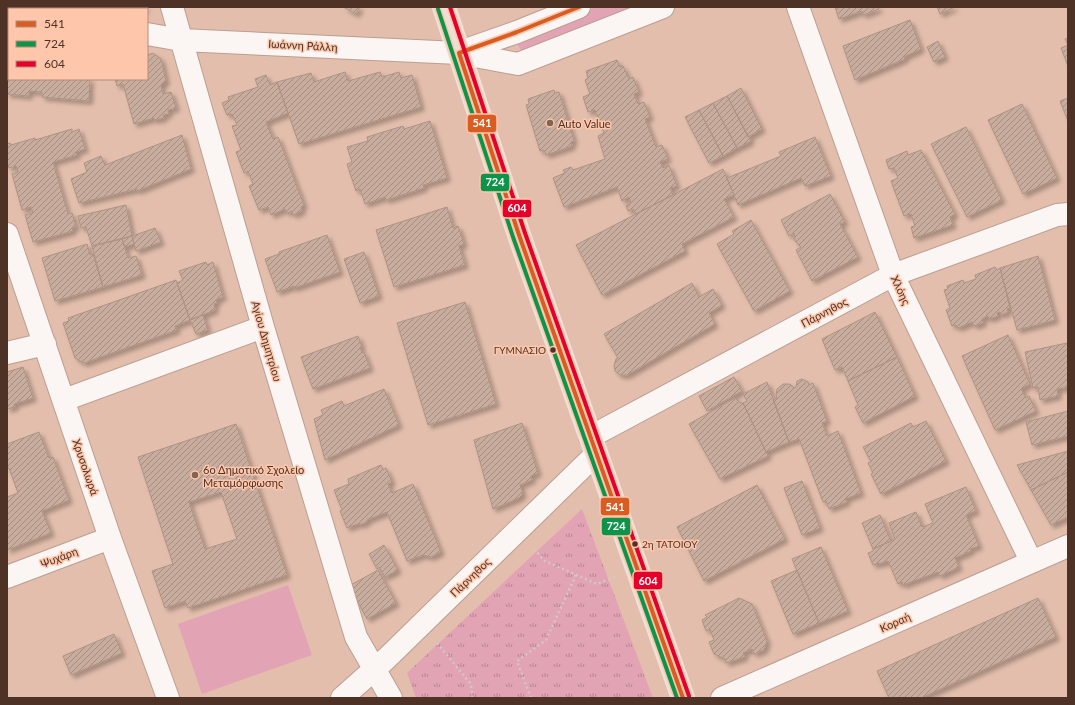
<svg xmlns="http://www.w3.org/2000/svg" width="1075" height="705" font-family="Lato,sans-serif">
<defs>
<pattern id="park-tufts" width="24" height="20" patternUnits="userSpaceOnUse"><rect width="24" height="20" fill="#e2a3b4"/><path d="M3 7l-1-3M5 7V3M7 7l1-3M15 17l-1-3M17 17v-4M19 17l1-3" fill="none" stroke="#b98592"/></pattern>
<pattern id="building-hatch" width="6" height="6" patternUnits="userSpaceOnUse"><rect width="6" height="6" fill="#c8ac9d"/><path d="M-1 1l2-2M0 6l6-6M5 7l2-2" fill="none" stroke="#a58d80"/></pattern>
<filter id="shadow"><feDropShadow dx="3.5" dy="3.5" stdDeviation="2" flood-color="#0004"/></filter>
</defs>
<rect width="100%" height="100%" fill="#e3beac"/>
<!-- green -->
<path fill="#e2a3b4" d="M596 7H640L527 51 521 50 517 44 521 36Z
M288 585 312 655 202 694 178 624Z"/>
<!-- park -->
<path fill="url(#park-tufts)" d="M582 509 653 698H416L407 673Z"/>
<!-- building -->
<path fill="url(#building-hatch)" stroke="#af9284" fill-rule="evenodd" filter="url(#shadow)" d="M102 7H145L146 9H102Z
M343 7H360L356 14Z
M835 7H878L879 9 863 15 862 11 839 19Z
M937 7H955L940 14Z
M910 20 921 49 904 57 905 59 855 80 843 46Z
M1068 38V66L1061 48 1068 45 1065 39Z
M938 41 945 57 934 62 927 47Z
M7 44H9V79H90L89 101 42 97V92L29 91V96L7 94Z
M153 53 161 59 166 81 161 86 163 94 171 92 176 108 168 110 169 114 163 115 164 118 154 120V118L134 124 123 84 117 86 115 79H147V55Z
M617 60 620 67 623 66 629 79 633 77 639 92 634 94 638 104 644 102 650 117 645 119 656 147 662 145 668 159 660 162 663 168 669 165 677 186 670 188 673 195 636 214 633 209 628 211 626 206 631 203 629 197 622 201 617 187 564 207 553 178 565 173 563 170 571 167 573 170 605 159 598 136 604 133 595 110 588 112 583 97 590 94 585 80 588 78 586 71Z
M345 72 348 81 380 72 382 77 399 72 401 78 412 75 421 107 299 144 277 82 311 73 314 82Z
M266 75 270 85 277 82 288 113 266 122 273 139 278 137 304 205 301 207 302 211 293 215 292 211 287 213 285 209 271 215 268 207 259 210 249 186 253 184 248 171 244 173 236 152 241 150 232 126 237 125 232 114 227 115 222 103 229 100 228 97 258 87 255 79Z
M741 88 762 129 748 137 727 96Z
M554 90 555 93 559 92 574 141 571 142 572 146 546 155 544 150 540 151 526 105 529 104 528 99Z
M727 96 751 141 737 148 713 103Z
M1068 98V121L1060 101Z
M713 103 737 148 723 156 699 110Z
M1022 104 1057 178 1023 194 988 120Z
M699 110 723 156 709 163 685 117Z
M430 121 447 178 423 185 424 188 386 200 385 197 365 204 360 189 356 191 347 164 352 162 347 147 368 141 367 137 403 126 404 129Z
M966 127 1002 200 967 217 931 144Z
M72 129V132L79 129 85 149 76 152 77 155 53 162 68 214 72 213 76 227 72 228 73 231 33 242 25 215 33 213 31 207 22 210 12 174 18 172 16 166 9 168 7 162V144L10 143 11 145 35 138V140Z
M182 135 191 169 137 191V189L79 203 71 179 87 172 84 163 101 156 105 165Z
M815 137 831 176 805 186 801 178 738 205 727 178 781 156 779 152Z
M921 150 955 214 950 217 953 225 914 238 911 227 915 226 911 214 904 216 891 181 898 178 894 168 889 169 886 160 907 151 908 155Z
M723 169 734 195 724 199 734 217 682 244 685 251 602 295 576 245Z
M830 194 845 222 840 224 858 257 812 281 796 250 801 247 795 241 794 233 789 236 781 220Z
M126 205 132 236 92 246 86 227 81 228 78 216Z
M447 207 453 228 458 226 464 244 459 246 465 265 394 287 376 230Z
M751 220 790 291 754 311 717 244 734 234 732 231Z
M155 228 161 242 136 251 132 236Z
M327 235 340 272 294 288V286L277 292 265 259 279 254V252Z
M132 236 134 244 125 247 122 239Z
M122 239 128 258 136 256 142 275 103 287 92 246Z
M87 244 90 255 93 254 103 287 55 301 42 258Z
M364 252 379 296 360 303 344 259Z
M1038 256 1055 320 1017 330 1000 268Z
M206 262 207 265 213 262 223 297 216 300 217 303 214 304 215 310 190 320 177 283 183 280 179 271Z
M995 267 997 270 1000 268 1010 308 1007 309 1008 312 1001 315 1000 312 997 313 998 316 989 319 988 316 982 319 983 323 974 326 972 322 958 328 956 325 952 326 946 310 950 308 944 290 948 289 947 286 963 280 964 283 976 279 975 275Z
M176 280 190 320 175 326 177 330 84 363 75 358 63 323 69 321 68 318Z
M692 283 699 297 713 289 722 305 709 313 715 324 627 375H620L615 371 614 365 616 359 618 358 604 334Z
M465 302 496 404 428 425 397 323Z
M875 312 897 357 848 381 842 367 835 370 822 339Z
M203 315 208 330 196 334 190 320Z
M1008 335 1030 384 1021 389 1026 398 1029 396 1036 411 995 430 962 356Z
M358 336 362 347H360L362 353 364 352 370 368 313 389 301 357Z
M1067 343 1068 350V387L1057 389 1058 396 1040 400 1038 387 1033 388 1025 352Z
M897 357 915 396 863 423 855 407 858 405 848 381Z
M23 367 33 398 14 404 15 407 7 409V372Z
M734 377 742 391 707 411 699 396Z
M802 379 808 382 809 385 813 383 827 421 822 423 827 436 838 431 861 493 845 499 847 502 829 509 826 501 823 502 799 439 789 442 773 400 777 398 776 395 777 389 783 384H790L794 388 796 387 797 381Z
M767 382 789 442 766 452 743 403 747 401 743 394Z
M384 389 399 425 325 460 314 419 323 415 321 410 342 401 344 406Z
M735 398 740 403H743L768 456 720 479 689 424Z
M1068 411V436L1032 445 1026 422Z
M926 421 946 461 881 494 871 474 873 473 868 463 871 462 863 447 911 423 913 427Z
M522 423 538 473 531 476 532 480 520 485 523 494 519 498 493 509 474 440Z
M236 424 287 575 188 608 185 601 165 608 152 571 173 564 138 457ZM221 492 237 539 205 549 189 502Z
M39 432 49 458 53 457 69 500 42 511 51 533 7 550V497L18 493 9 468 7 469V444Z
M1068 451V472L1031 490 1017 465Z
M381 465 383 470 386 468 392 482 388 484 392 493 413 484 441 552 431 557 423 555 407 561 387 512 367 520V522L360 525V523L347 528 340 511 342 510 334 490 349 484 348 479Z
M1068 472V517L1051 525 1031 490Z
M802 481 820 528 802 535 784 488Z
M757 485 785 539 704 581 677 527Z
M966 487 976 511 966 515 979 546 970 549 971 551 955 558 959 567 940 576 938 572 903 585 902 582 898 584 888 561 879 564V563L873 565 868 553 873 551V549L895 539 889 523 916 512 922 527 933 523 925 504Z
M880 515 891 541 873 549 862 523Z
M384 545 398 570 385 577 379 567 377 569 369 554Z
M821 547 848 611 819 623 792 559Z
M378 570 396 603 367 619 349 586Z
M797 570 819 623 793 634 771 581Z
M739 598 752 604 767 641 764 650 754 654 752 649 743 653 745 657 726 663 725 659 714 654 709 642 714 640 710 629 706 631 702 620 707 617 705 615Z
M1038 598 1056 637 921 698H889L877 671Z
M114 634 122 653 71 675 63 656Z"/>
<g fill="none" stroke-linecap="round" stroke-linejoin="round">
<!-- minor casing -->
<g stroke="#bb9e90" stroke-width="24">
<path id="minor" d="M172 7 263 327 356 637 391 698
M798 7 893 275 1031 561
M7 13H9
M147 34 181 40 459 53 518 64 663 7
M460 52 517 32 579 7
M7 234 110 538 168 698
M7 353 45 344
M64 400 263 327
M590 437 893 275 1057 215 1068 214
M7 577 110 538
M342 698 387 658 596 454
M722 698 1068 546"/>
</g>
<!-- major casing -->
<g stroke="#f2e2da" stroke-width="24">
<path id="major" d="M444 7 519 235 683 698"/>
</g>
<!-- path -->
<path stroke="#d4c8c3" stroke-width="2.5" stroke-dasharray="2 3" stroke-linecap="butt" d="M534 549 545 561 597 584 615 577
M437 643 470 683 472 689V698
M531 698 517 661 546 640 576 575"/>
<!-- minor -->
<use href="#minor" stroke="#fbf5f3" stroke-width="22"/>
<!-- major -->
<use href="#major" stroke="#edded6" stroke-width="22"/>
<!-- bus-1 casing -->
<g stroke="#fec7ac" stroke-width="7">
<path id="bus-1" d="M579 7 517 32 459 53 519 235 683 698"/>
</g>
<!-- bus-2 casing -->
<g stroke="#fec7ac" stroke-width="7">
<path id="bus-2" d="M438 9 513 237 677 698"/>
</g>
<!-- bus-3 casing -->
<g stroke="#fec7ac" stroke-width="7">
<path id="bus-3" d="M450 7 525 233 689 696"/>
</g>
<!-- bus-1 -->
<use href="#bus-1" stroke="#d95d22" stroke-width="4"/>
<!-- bus-2 -->
<use href="#bus-2" stroke="#0c954a" stroke-width="4"/>
<!-- bus-3 -->
<use href="#bus-3" stroke="#e4002b" stroke-width="4"/>
</g>
<!-- markers -->
<g fill="#826354" stroke="#fec7ac" stroke-width="1.5">
<circle cx="550" cy="123" r="4"/>
<circle cx="195" cy="475" r="4"/>
</g>
<g fill="#4d3225" stroke="#fec7ac" stroke-width="1.5">
<circle cx="553" cy="350" r="3.5"/>
<circle cx="635" cy="544" r="3.5"/>
</g>
<g text-anchor="middle" dominant-baseline="central" stroke-width="3" stroke-linejoin="round" paint-order="stroke">
<!-- bus labels -->
<g font-size="10" fill="#4d3225" stroke="#fec7ac" text-anchor="end">
<text x="546" y="350">ΓΥΜΝΑΣΙΟ</text>
<text x="642" y="544" text-anchor="start">2η ΤΑΤΟΙΟΥ</text>
</g>
<!-- street labels -->
<g font-size="11" fill="#4d3225" stroke="#fec7ac">
<text transform="translate(303 45) rotate(3)">Ιωάννη Ράλλη</text>
<text transform="translate(901 290) rotate(65)">Χλόης</text>
<text transform="translate(824 312) rotate(-28)">Πάρνηθος</text>
<text transform="translate(267 341) rotate(74)">Αγίου Δημητρίου</text>
<text transform="translate(86 467) rotate(71)">Χρυσολωρά</text>
<text transform="translate(59 557) rotate(-21)">Ψυχάρη</text>
<text transform="translate(470 577) rotate(-44)">Πάρνηθος</text>
<text transform="translate(895 622) rotate(-24)">Κοραή</text>
</g>
<!-- poi labels -->
<g font-size="11" fill="#4d3225" stroke="#fec7ac" text-anchor="start">
<text x="558" y="123">Auto Value</text>
<text x="203" y="469">6ο Δημοτικό Σχολείο<tspan x="203" dy="13">Μεταμόρφωσης</tspan></text>
</g>
</g>
<g stroke="#fec7ac" stroke-width="1.5">
<rect x="467" y="114" width="30" height="19" rx="4" fill="#d95d22"/>
<rect x="480" y="173" width="30" height="19" rx="4" fill="#0c954a"/>
<rect x="502" y="199" width="30" height="19" rx="4" fill="#e4002b"/>
<rect x="600" y="497" width="30" height="19" rx="4" fill="#d95d22"/>
<rect x="601" y="517" width="30" height="19" rx="4" fill="#0c954a"/>
<rect x="633" y="571" width="30" height="19" rx="4" fill="#e4002b"/>
</g>
<g font-size="11" text-anchor="middle" font-weight="bold" fill="#fff">
<text x="482" y="127">541</text>
<text x="495" y="186">724</text>
<text x="517" y="212">604</text>
<text x="615" y="511">541</text>
<text x="616" y="530">724</text>
<text x="648" y="585">604</text>
</g>
<!-- border -->
<rect width="1075" height="705" fill="none" stroke="#4d3225" stroke-width="16"/>
<!-- legend -->
<rect x="8" y="8" width="140" height="72" fill="#fec7ac" stroke="#b78b76"/>
<rect x="16" y="21" width="20" height="6" fill="#d95d22" stroke="#b78b76"/>
<text x="44" y="28" font-size="12" fill="#4d3225">541</text>
<rect x="16" y="41" width="20" height="6" fill="#0c954a" stroke="#b78b76"/>
<text x="44" y="48" font-size="12" fill="#4d3225">724</text>
<rect x="16" y="61" width="20" height="6" fill="#e4002b" stroke="#b78b76"/>
<text x="44" y="68" font-size="12" fill="#4d3225">604</text>
</svg>
